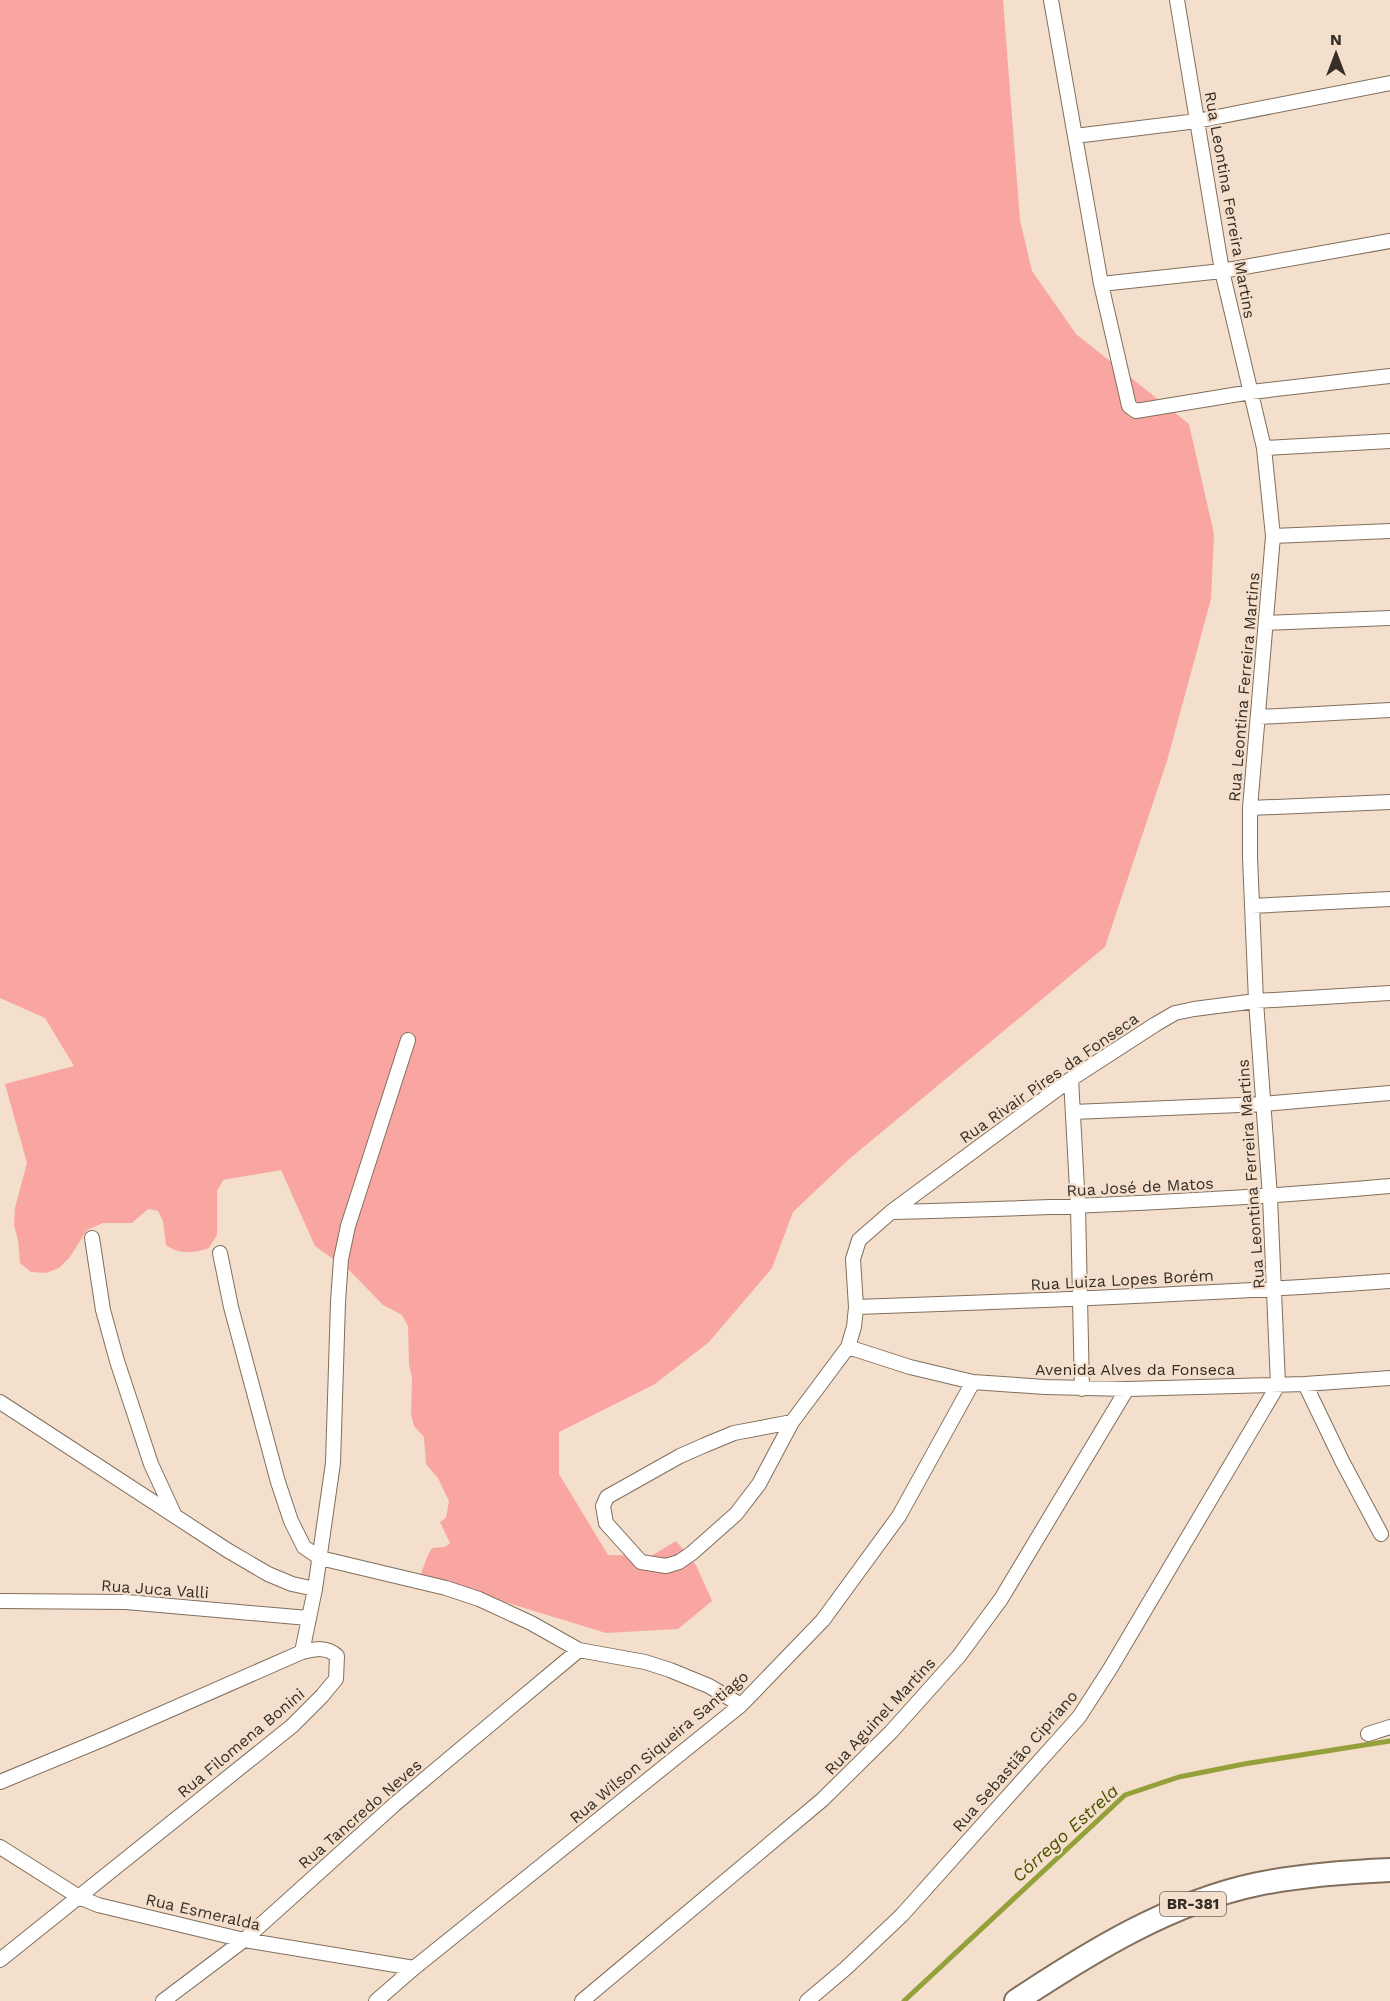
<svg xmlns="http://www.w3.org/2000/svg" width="1390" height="2001" font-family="'Work Sans',sans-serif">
<rect width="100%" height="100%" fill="#f3dfcb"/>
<!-- green -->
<path fill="#f9a6a3" d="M0 0H1003L1020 220 1032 271 1076 334 1189 424 1214 534 1211 599 1167 761 1105 947 848 1160 793 1212 772 1268 709 1342 655 1384 559 1432V1474L608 1555 651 1556 676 1541 696 1565 712 1601 678 1629 606 1633 488 1597 419 1579 427 1557 432 1548 445 1547 450 1543 440 1522 446 1518 449 1501 438 1478 426 1464 424 1437 414 1426 411 1414 412 1378 409 1365 408 1326 402 1315 383 1305 350 1271 315 1246 281 1170 223 1180 217 1191V1235L209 1248C195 1253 179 1255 166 1245L163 1221 158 1211 148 1209 132 1223H103L87 1230 70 1257 59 1268 46 1273 31 1272 20 1263 18 1240 14 1225 15 1208 27 1163 5 1084 74 1066 45 1018 0 998Z"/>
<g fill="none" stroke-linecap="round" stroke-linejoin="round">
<!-- stream -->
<path stroke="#94a039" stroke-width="5" d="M904 2001 1125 1795 1179 1777 1244 1764 1390 1741"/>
<!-- street casing -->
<g stroke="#816f5d" stroke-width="16">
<path id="street" d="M1051 0 1101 284 1129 406 1136 411 1251 392 1390 376
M1075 136 1197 121 1390 83
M1101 284 1222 271 1390 241
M1264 448 1390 441
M1273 536 1390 531
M1266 623 1390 618
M1259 717 1390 710
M1250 808 1390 802
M1252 906 1390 899
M1071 1079 1078 1207 1082 1389
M1073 1112 1263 1104 1390 1093
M891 1212C1058 1208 1224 1201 1390 1186
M92 1238 103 1310 117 1361 151 1464 174 1514
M220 1253 231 1307 278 1482 291 1521 304 1547 320 1558 446 1588 479 1599 531 1623 579 1650 645 1662 670 1670 709 1686 741 1705
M856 1307C1034 1301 1212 1294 1390 1281
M848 1347 910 1367 973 1382 1045 1387 1127 1389 1305 1384 1390 1378
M1305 1384 1342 1461 1381 1534
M0 1402 227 1550 268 1574 292 1584 315 1589
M792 1422 734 1433 705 1445 680 1456 607 1497 603 1506 606 1523 641 1562 666 1566 679 1562 692 1553 736 1514 759 1484 792 1422 848 1347 854 1327 856 1307 853 1259 859 1240 891 1212 1071 1079 1156 1024 1175 1013 1194 1009 1256 1001 1390 993
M0 1601 126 1602 308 1618
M302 1652 315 1589 333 1463 338 1302 341 1259 348 1226 408 1040
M1368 1734 1390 1727
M0 1782 106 1738 302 1652C315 1649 327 1646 337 1656L336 1679 322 1696 292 1726 0 1960
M0 1847 79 1897 98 1905 244 1940 414 1968
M163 2001 244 1940 395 1804 579 1650
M376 2001 414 1968 741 1705 823 1620 899 1516 973 1382
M582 2001 822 1800 891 1732 959 1656 1001 1599 1127 1389
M807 2001 845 1969 902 1915 1079 1717 1110 1669 1278 1385 1270 1197 1256 1001 1250 857V808L1273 536 1264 448 1222 271 1177 0"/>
</g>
<!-- primary casing -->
<g stroke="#816f5d" stroke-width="26">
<path id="primary" d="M1016 2001C1090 1952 1171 1902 1258 1884 1302 1875 1345 1872 1390 1870"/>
</g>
<!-- street -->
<use href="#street" stroke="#fff" stroke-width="14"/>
<!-- primary -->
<use href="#primary" stroke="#fff" stroke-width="22"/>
</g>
<g text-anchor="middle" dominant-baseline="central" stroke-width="4.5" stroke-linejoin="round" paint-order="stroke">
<!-- shield labels -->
<rect fill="#f3dfcb" stroke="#6f6358" stroke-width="1.5" x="1160" y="1892" width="66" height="24" rx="4.5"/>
<g font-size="15" font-weight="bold" fill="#362e26">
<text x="1193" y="1904">BR-381</text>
</g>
<!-- street labels -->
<g font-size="16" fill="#362e26" stroke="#f3dfcb">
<text transform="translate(1230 205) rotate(80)">Rua Leontina Ferreira Martins</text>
<text transform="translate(1244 687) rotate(-85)">Rua Leontina Ferreira Martins</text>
<text transform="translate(1049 1078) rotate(-35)">Rua Rivair Pires da Fonseca</text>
<text transform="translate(1251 1174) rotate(-94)">Rua Leontina Ferreira Martins</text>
<text transform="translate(1140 1187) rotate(-3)">Rua José de Matos</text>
<text transform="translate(1122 1280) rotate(-3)">Rua Luiza Lopes Borém</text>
<text x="1135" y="1369">Avenida Alves da Fonseca</text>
<text transform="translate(155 1589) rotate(4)">Rua Juca Valli</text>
<text transform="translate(880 1716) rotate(-47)">Rua Aguinel Martins</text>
<text transform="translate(241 1743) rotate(-40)">Rua Filomena Bonini</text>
<text transform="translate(659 1747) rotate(-40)">Rua Wilson Siqueira Santiago</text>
<text transform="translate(1015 1761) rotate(-49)">Rua Sebastião Cipriano</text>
<text transform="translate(360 1814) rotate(-41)">Rua Tancredo Neves</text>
<text transform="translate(203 1912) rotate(13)">Rua Esmeralda</text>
</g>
<!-- water labels -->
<g font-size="18" font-style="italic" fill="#4a5201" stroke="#f3dfcb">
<text transform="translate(1065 1833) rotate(-42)">Córrego Estrela</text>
</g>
</g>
<!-- north arrow -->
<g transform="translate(1336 54)" stroke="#f3dfcb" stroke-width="4.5" paint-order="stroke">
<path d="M0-4.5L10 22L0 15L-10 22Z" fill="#362e26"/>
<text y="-9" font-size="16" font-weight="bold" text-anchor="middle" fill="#362e26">N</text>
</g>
</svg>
